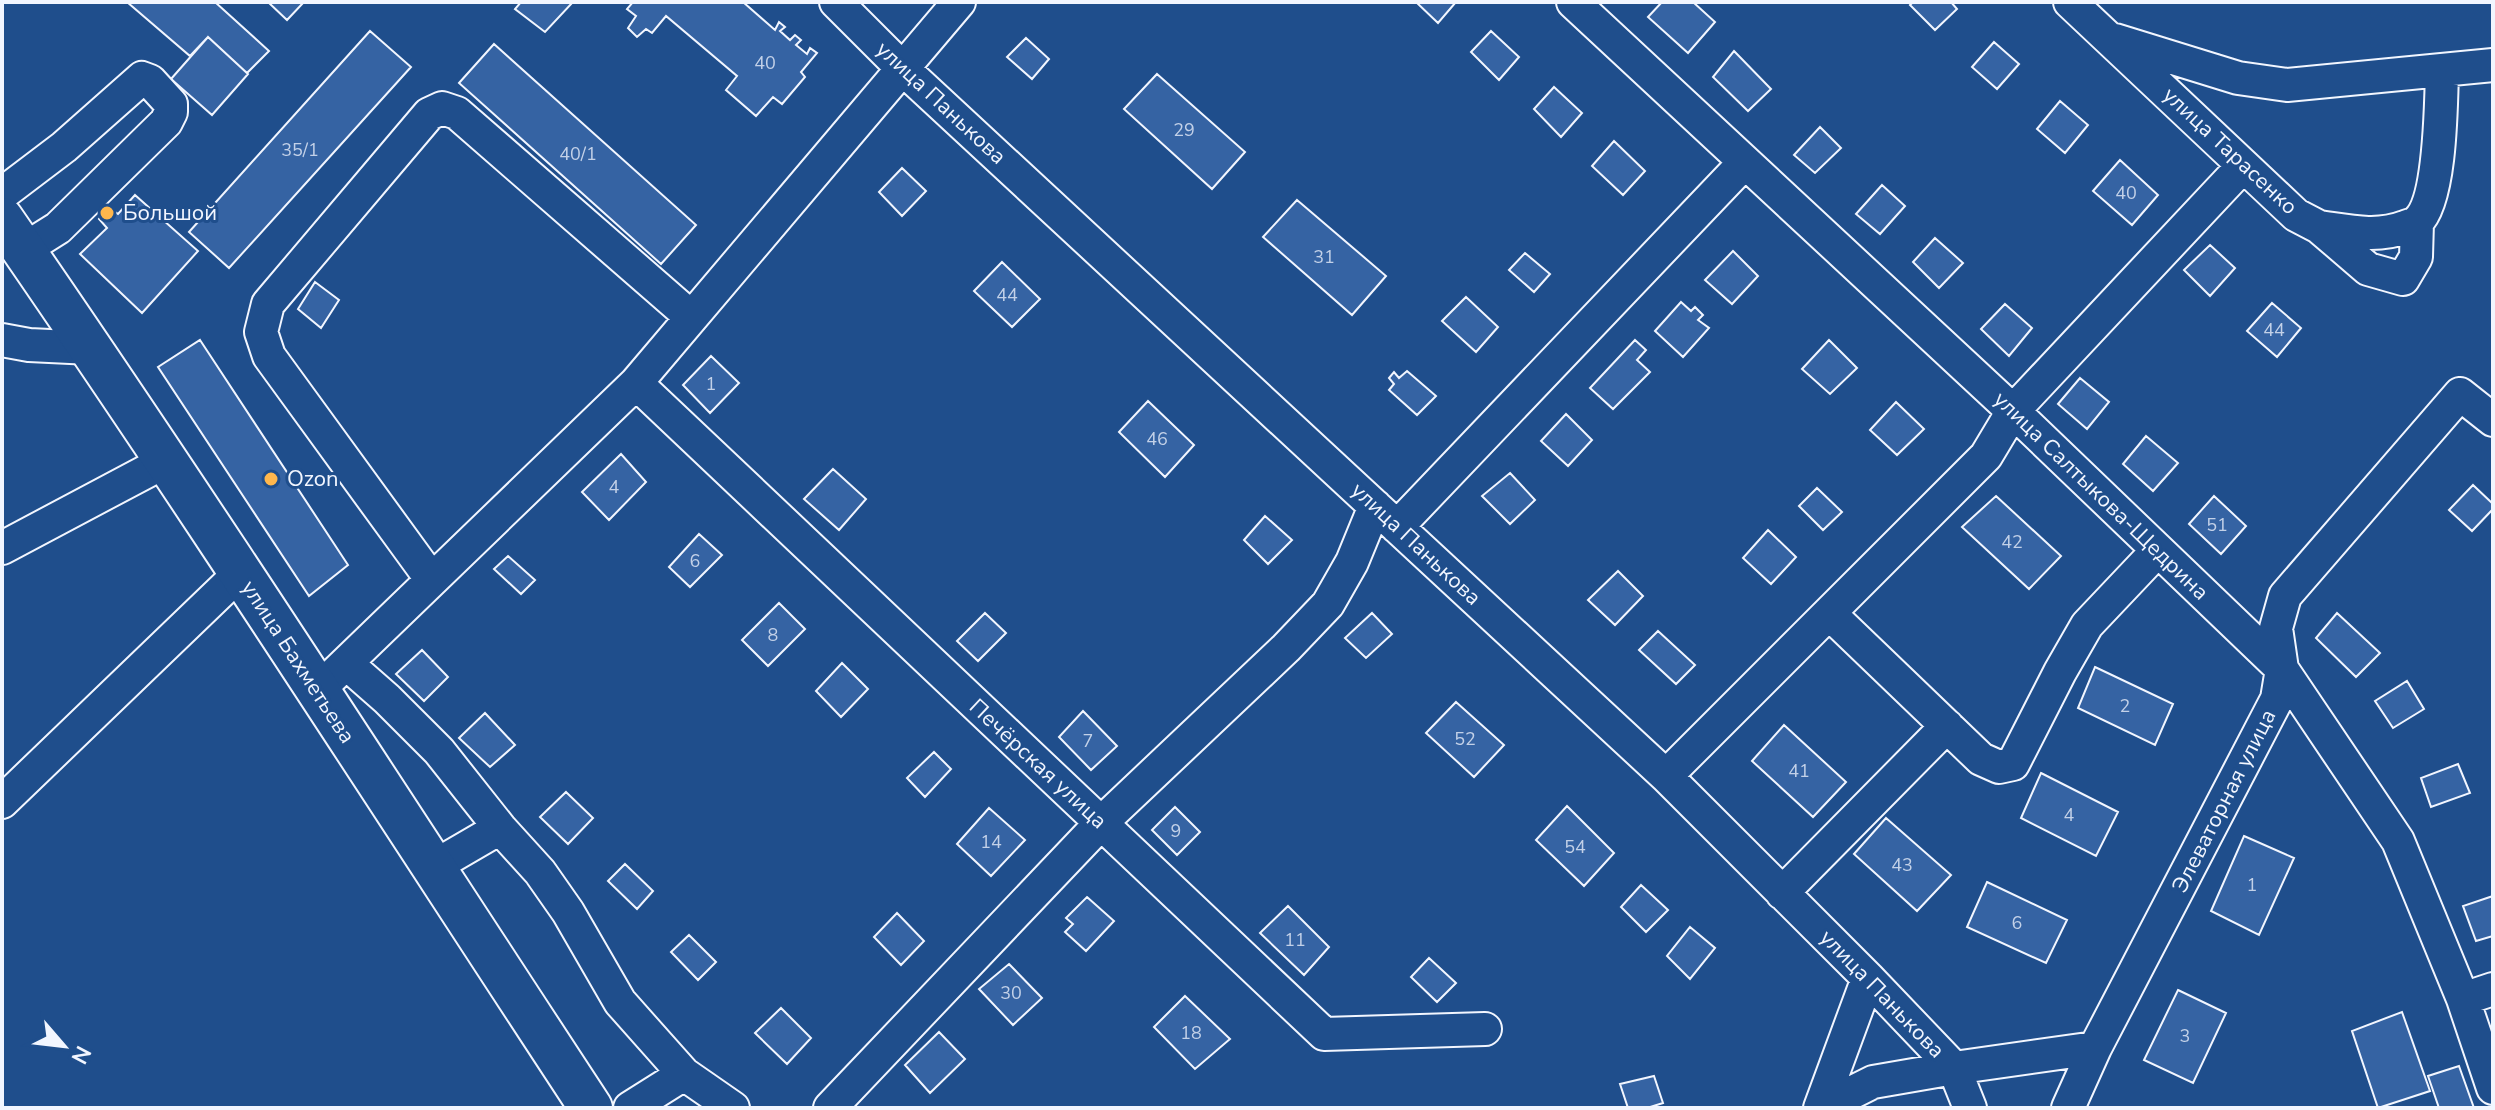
<svg xmlns="http://www.w3.org/2000/svg" width="2495" height="1110" font-family="'Nunito Sans',sans-serif">
<rect width="100%" height="100%" fill="#1f4e8c"/>
<!-- building -->
<path fill="#3563a3" stroke="#f2f6ff" stroke-width="2" d="M127 2H215L269 51 247 73 208 37 190 56Z
M268 2H304L287 20Z
M521 2H573L545 32 515 9Z
M633 2H743L775 30 779 22 785 27 780 31 790 40 795 35 801 40 796 45 807 54 810 48 817 53 801 72 805 77 782 104 773 97 756 116 726 90 737 76 666 16 652 33 646 29 637 37 628 28 636 16 627 9Z
M1416 2H1456L1438 23Z
M1662 2H1693L1715 22 1688 53 1648 17Z
M1913 2H1951L1957 9 1935 30 1910 5Z
M370 31 411 67 229 268 189 232Z
M1491 31 1519 57 1499 80 1471 52Z
M208 37 248 74 212 115 171 79Z
M1026 38 1049 59 1032 79 1007 57Z
M1994 42 2019 64 1997 89 1972 67Z
M494 44 696 225 661 264 459 83Z
M1734 51 1771 89 1748 111 1713 77Z
M1157 74 1245 152 1212 189 1124 109Z
M1554 87 1582 113 1561 137 1534 109Z
M2060 101 2088 125 2065 153 2037 129Z
M1820 127 1841 148 1815 173 1794 155Z
M1614 141 1645 171 1623 195 1592 166Z
M2120 160 2158 195 2132 225 2093 191Z
M902 168 926 191 902 216 879 192Z
M1882 185 1905 206 1880 234 1856 214Z
M135 195 198 251 142 313 80 254 107 228 99 219 108 207 118 214Z
M1297 200 1386 276 1352 315 1263 237Z
M1935 238 1963 263 1939 288 1913 262Z
M2210 245 2235 268 2210 296 2184 270Z
M1733 251 1758 276 1732 304 1705 280Z
M1525 253 1550 274 1534 292 1509 270Z
M1002 262 1040 299 1012 327 974 291Z
M315 282 339 300 321 328 298 309Z
M1466 297 1498 327 1476 352 1442 321Z
M1681 302 1691 311 1695 307 1703 315 1698 320 1709 328 1683 357 1655 331Z
M2272 303 2301 328 2277 357 2247 331Z
M2005 304 2032 328 2009 356 1981 329Z
M200 340 348 565 309 596 158 367Z
M1635 340 1646 350 1637 360 1650 372 1613 409 1590 388Z
M1829 340 1857 368 1830 394 1802 369Z
M711 356 739 383 710 413 683 385Z
M1407 371 1436 396 1417 415 1389 390 1394 384 1389 378 1394 372 1399 378Z
M2080 378 2109 402 2087 429 2058 404Z
M1148 401 1194 445 1165 477 1119 432Z
M1896 402 1924 429 1897 455 1870 430Z
M1566 414 1592 440 1568 466 1541 441Z
M2146 436 2178 463 2153 491 2123 464Z
M621 454 646 482 609 520 582 492Z
M833 469 866 499 839 530 804 499Z
M1510 473 1535 500 1510 524 1482 496Z
M2473 485 2493 504V509L2472 531 2449 510Z
M1817 488 1842 512 1823 530 1799 506Z
M1996 496 2061 556 2029 589 1962 527Z
M2214 496 2246 526 2221 554 2189 524Z
M1265 516 1292 540 1268 564 1244 540Z
M1768 530 1796 557 1771 584 1743 558Z
M699 534 722 555 690 587 669 567Z
M508 556 535 580 521 594 494 569Z
M1618 571 1643 596 1615 625 1588 600Z
M779 603 805 629 768 666 742 640Z
M985 613 1006 633 978 661 957 641Z
M1372 613 1392 634 1366 658 1345 638Z
M2337 613 2380 653 2356 677 2316 638Z
M1658 631 1695 665 1676 684 1639 650Z
M422 650 448 677 424 701 396 674Z
M842 663 868 689 841 717 816 691Z
M2095 667 2173 704 2155 745 2078 708Z
M2407 681 2424 709 2393 728 2375 701Z
M1456 702 1504 745 1474 777 1426 733Z
M1083 711 1117 746 1091 770 1059 737Z
M485 713 515 745 490 767 459 738Z
M1784 725 1846 782 1813 817 1752 761Z
M934 752 951 769 925 797 907 778Z
M2458 764 2470 793 2431 807 2421 778Z
M2041 773 2118 812 2096 856 2021 818Z
M566 792 593 818 568 844 540 817Z
M1567 806 1614 853 1584 886 1536 840Z
M1175 807 1200 832 1177 855 1152 830Z
M989 808 1025 840 991 876 957 844Z
M1886 818 1951 875 1917 911 1854 854Z
M2244 836 2294 858 2259 935 2211 911Z
M625 864 653 891 637 909 608 881Z
M1987 882 2067 920 2046 963 1967 927Z
M1641 885 1668 910 1646 932 1621 907Z
M2493 896V936L2476 941 2463 906Z
M1087 897 1114 921 1086 951 1065 932 1073 924 1066 918Z
M1288 906 1329 947 1304 975 1260 933Z
M897 913 924 941 901 965 874 937Z
M1690 927 1715 948 1690 979 1667 956Z
M689 935 716 962 698 980 671 952Z
M1429 958 1456 983 1437 1002 1411 977Z
M1009 964 1042 998 1013 1025 979 989Z
M2178 990 2226 1013 2193 1083 2144 1060Z
M1185 996 1230 1039 1195 1069 1154 1027Z
M781 1008 811 1038 787 1064 755 1033Z
M2402 1012 2430 1091 2378 1108 2352 1031Z
M939 1032 965 1059 930 1093 905 1065Z
M2459 1066 2474 1108H2439L2428 1076Z
M1654 1076 1663 1103 1647 1108H1628L1620 1084Z"/>
<g fill="none" stroke-linecap="round" stroke-linejoin="round">
<!-- minor casing -->
<g stroke="#f2f6ff" stroke-width="36">
<path id="minor" d="M836 2 902 68 1666 776 1868 978 1954 1068 1970 1108
M1573 2 2013 411 2282 669 2398 841 2463 999 2493 1088
M2070 2 2296 215 2319 227 2368 269 2403 279 2416 257 2417 222
M2115 40 2238 78 2287 85 2493 65
M2 194 64 147 142 78 150 81 171 104V112L166 122 58 228 23 250
M2319 227C2348 231 2377 238 2405 227 2409 225 2414 225 2417 222 2441 201 2441 102 2442 70
M2 340 29 345 91 348
M636 383 1324 1034 1485 1029
M1397 527 1745 162
M2 548 168 460
M432 580 269 356 261 332 268 304 429 114 442 108 457 113 691 317
M1829 613 1981 759 1999 767 2013 764 2060 672 2087 625 2158 550
M346 663 387 699 439 751 500 828 540 872 568 912 620 1002 684 1074 733 1108
M318 690 636 383 959 2
M1666 776 1986 456 2013 411 2243 166
M2 802 240 573
M433 867 500 828
M1782 893 1947 726
M2463 999 2493 989
M630 1108 684 1074
M830 1108 1101 823 1286 648 1328 604 1352 562 1375 506
M1820 1108 1868 978
M1821 1108 1873 1082 1954 1068 2095 1048
M2068 1108 2095 1048 2277 699 2282 669 2276 628 2285 596 2460 394 2493 420"/>
</g>
<!-- major casing -->
<g stroke="#f2f6ff" stroke-width="46">
<path id="major" d="M2 219C204 511 396 811 591 1108"/>
</g>
<!-- minor -->
<use href="#minor" stroke="#1f4e8c" stroke-width="32"/>
<!-- major -->
<use href="#major" stroke="#1f4e8c" stroke-width="42"/>
</g>
<!-- markers -->
<g fill="#ffb74d" stroke="#1f4e8c" stroke-width="3">
<circle cx="107" cy="213" r="8"/>
<circle cx="271" cy="479" r="8"/>
</g>
<g text-anchor="middle" dominant-baseline="central" stroke-width="6" stroke-linejoin="round" paint-order="stroke">
<!-- number labels -->
<g font-size="18" fill="#c3d1e8">
<text x="765" y="63">40</text>
<text x="1184" y="130">29</text>
<text x="300" y="150">35/1</text>
<text x="578" y="154">40/1</text>
<text x="2126" y="193">40</text>
<text x="1324" y="257">31</text>
<text x="1007" y="295">44</text>
<text x="2274" y="330">44</text>
<text x="711" y="384">1</text>
<text x="1157" y="439">46</text>
<text x="614" y="487">4</text>
<text x="2217" y="525">51</text>
<text x="2012" y="542">42</text>
<text x="695" y="561">6</text>
<text x="773" y="635">8</text>
<text x="2125" y="706">2</text>
<text x="1465" y="739">52</text>
<text x="1088" y="741">7</text>
<text x="1799" y="771">41</text>
<text x="2069" y="815">4</text>
<text x="1176" y="831">9</text>
<text x="991" y="842">14</text>
<text x="1575" y="847">54</text>
<text x="1902" y="865">43</text>
<text x="2252" y="885">1</text>
<text x="2017" y="923">6</text>
<text x="1295" y="940">11</text>
<text x="1011" y="993">30</text>
<text x="1191" y="1033">18</text>
<text x="2185" y="1036">3</text>
</g>
<!-- street labels -->
<g font-size="22" fill="#f2f6ff" stroke="#1f4e8c">
<text transform="translate(941 103) rotate(43)">улица Панькова</text>
<text transform="translate(2230 151) rotate(43)">улица Тарасенко</text>
<text transform="translate(2101 496) rotate(44)">улица Салтыкова-Щедрина</text>
<text transform="translate(1416 544) rotate(43)">улица Панькова</text>
<text transform="translate(298 662) rotate(57)">улица Бахметьева</text>
<text transform="translate(1038 764) rotate(43)">Печёрская улица</text>
<text transform="translate(2224 801) rotate(-63)">Элеваторная улица</text>
<text transform="translate(1882 994) rotate(46)">улица Панькова</text>
</g>
<!-- poi labels -->
<g font-size="22" fill="#f2f6ff" stroke="#1f4e8c" text-anchor="start">
<text x="123" y="213">Большой</text>
<text x="287" y="479">Ozon</text>
</g>
</g>
<!-- border -->
<rect width="2495" height="1110" fill="none" stroke="#f2f6ff" stroke-width="8"/>
<!-- north arrow -->
<g transform="translate(64 1046) rotate(118)" stroke="#1f4e8c" stroke-width="6" paint-order="stroke">
<path d="M0-6L14 30L0 20L-14 30Z" fill="#f2f6ff"/>
<text y="-12" font-size="22" font-weight="bold" text-anchor="middle" fill="#f2f6ff">N</text>
</g>
</svg>
